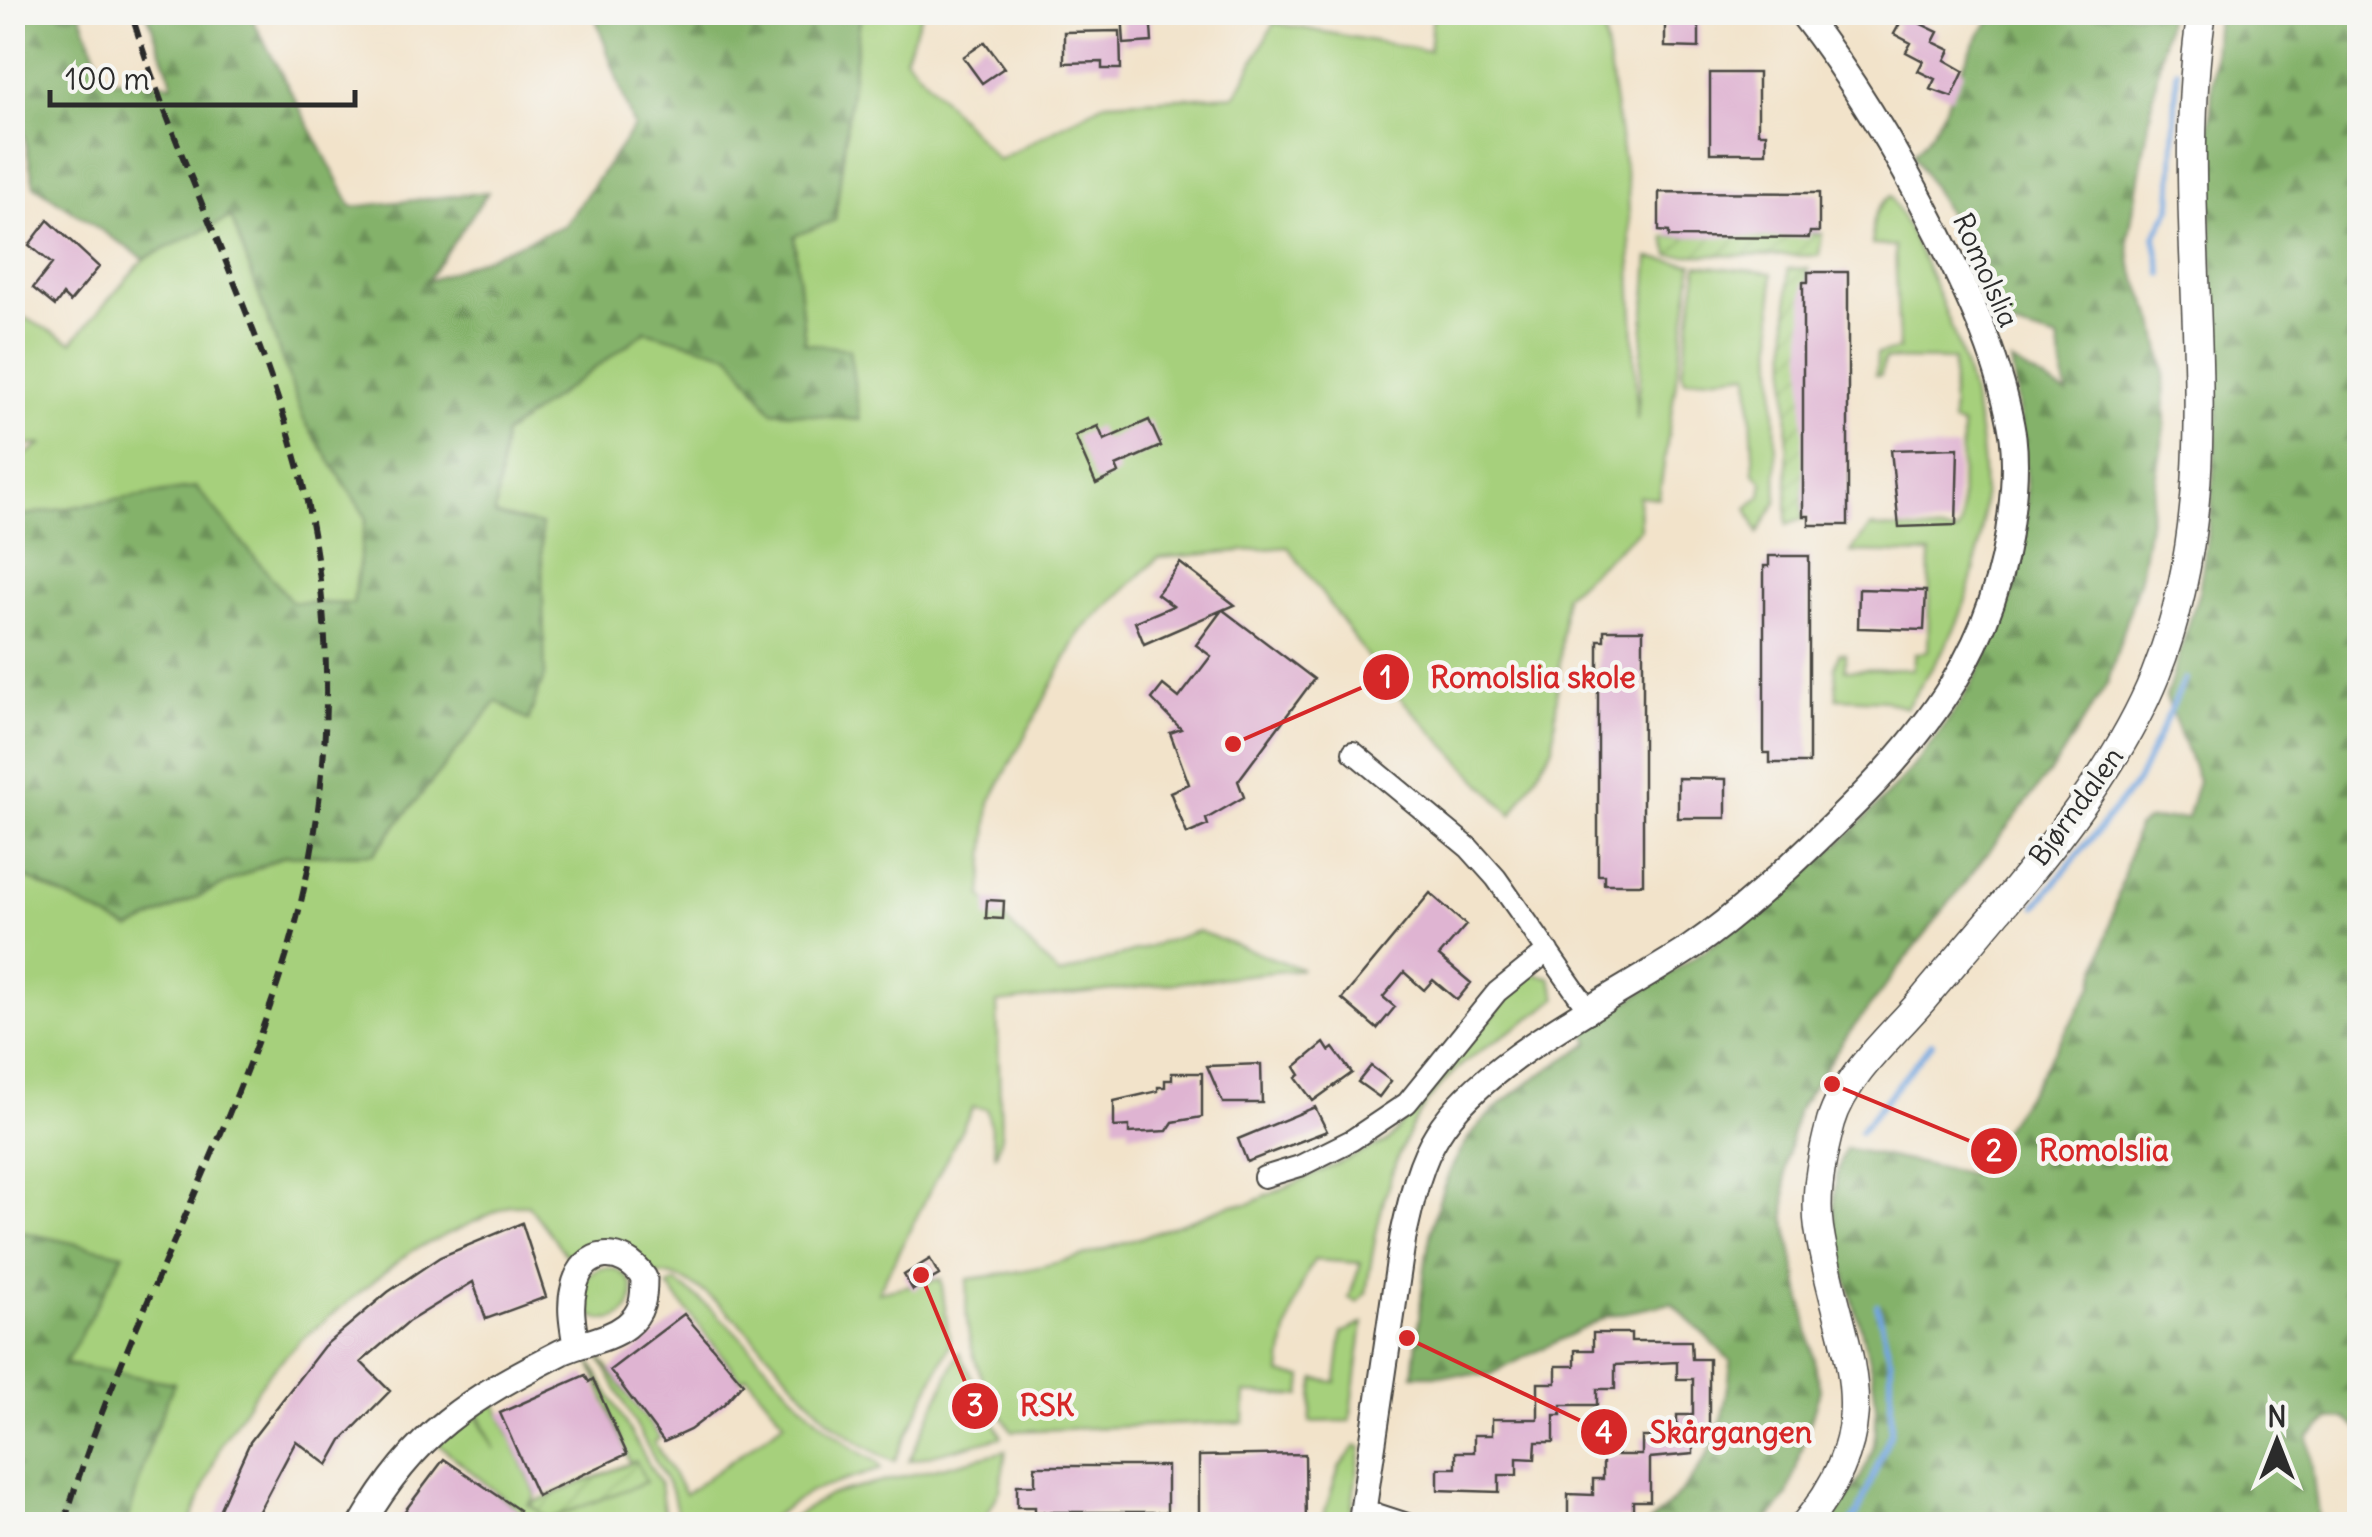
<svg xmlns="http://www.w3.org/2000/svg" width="2372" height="1537" font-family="Delius,sans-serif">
<defs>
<pattern id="forest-firs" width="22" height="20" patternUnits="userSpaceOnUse" patternTransform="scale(2.5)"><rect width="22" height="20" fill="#84b26b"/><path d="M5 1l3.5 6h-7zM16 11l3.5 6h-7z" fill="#6c9158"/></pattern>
<pattern id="garden-furrows" width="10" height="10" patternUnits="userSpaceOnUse" patternTransform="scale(2.5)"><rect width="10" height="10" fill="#a6d07b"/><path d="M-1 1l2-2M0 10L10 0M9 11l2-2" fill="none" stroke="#8fb36a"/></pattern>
</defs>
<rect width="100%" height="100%" fill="#f6f6f2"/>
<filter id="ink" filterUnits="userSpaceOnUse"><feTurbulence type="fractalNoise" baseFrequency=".01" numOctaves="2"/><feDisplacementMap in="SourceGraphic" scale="20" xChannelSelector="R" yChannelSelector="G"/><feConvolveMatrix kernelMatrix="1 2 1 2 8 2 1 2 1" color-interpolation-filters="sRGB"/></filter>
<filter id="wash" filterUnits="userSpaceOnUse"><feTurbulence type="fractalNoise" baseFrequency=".0048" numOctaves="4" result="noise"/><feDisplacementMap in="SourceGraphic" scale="40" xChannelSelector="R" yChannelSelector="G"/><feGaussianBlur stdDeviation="2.25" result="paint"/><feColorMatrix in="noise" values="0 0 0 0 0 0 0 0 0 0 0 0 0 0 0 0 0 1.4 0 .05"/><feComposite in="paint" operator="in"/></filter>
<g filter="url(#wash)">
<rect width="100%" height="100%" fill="#f2e3ca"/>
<!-- green -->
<path fill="#a6d07b" stroke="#687e53" stroke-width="2.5" d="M880 13H922L905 57 998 160 1106 102 1236 95 1274 23 1429 51 1433 13H1601L1628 189 1637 420 1649 258 1693 264 1659 498 1639 496 1640 529 1565 595 1553 747 1512 815 1388 685 1288 547 1158 558 1080 632 990 802 982 896 1059 975 1198 931 1302 969 997 1003 1001 1135 996 1156 987 1109 973 1107 878 1292 941 1279 950 1344 894 1462C872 1450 848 1438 829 1420 791 1385 708 1265 654 1275 627 1238 606 1240 567 1256L528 1205H510L411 1251 302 1339 267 1375 221 1444 190 1524H127L151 1440 174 1383 64 1365 20 1234 13 1230 12 871 130 929 283 856 373 854 497 701 529 720 495 515 504 434 646 331 730 354 772 411 805 344 794 235 835 220 860 18Z
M1891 196C1960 326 2018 469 1960 616 1947 648 1925 678 1906 708L1885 700 1837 698 1835 667 1839 653 1845 654V670L1912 669 1915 654 1928 651 1930 554 1851 552 1870 527 1957 533 1961 525 1962 426 1952 422 1953 360 1884 359 1881 375H1876L1877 354 1899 350 1895 246 1872 245C1872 224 1873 208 1891 196Z
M231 216 304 420 366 517 354 604 292 602 195 487 13 517 12 463 43 444 13 447V312L72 342 144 259Z
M1698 265 1772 273 1777 501 1758 533 1747 508 1761 496 1763 482 1754 473 1749 373 1685 380 1682 371Z
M1528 973 1550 977 1557 998C1526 1025 1487 1042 1457 1069 1392 1128 1379 1212 1366 1293L1358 1302 1349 1298 1361 1263 1314 1260C1294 1296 1284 1333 1281 1374L1303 1377 1301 1396 1245 1393 1244 1422 1012 1431C980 1383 960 1338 968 1279 1061 1269 1144 1237 1231 1205L1249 1204 1388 1141Z
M581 1294a26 26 0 1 1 52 0a26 26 0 1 1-52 0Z
M675 1282C753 1330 796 1421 877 1462L881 1469 809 1492 762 1524H679L673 1494 598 1355 660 1437 654 1443 685 1494 785 1422 747 1376 741 1379 668 1286Z
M1363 1323 1350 1421 1310 1422 1315 1379 1336 1382 1342 1333Z
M959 1352 1002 1437 909 1461Z
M589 1359 660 1484 666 1524H535L437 1443 475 1414 495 1450 478 1412 496 1404 536 1495 529 1504 635 1461 630 1463Z
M1356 1446 1361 1447 1349 1524H1321L1339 1467Z
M1006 1451 1000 1490 982 1524H781L830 1495Z"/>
<!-- forest -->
<path fill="url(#forest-firs)" stroke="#586e4b" stroke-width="2.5" d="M12 13H80L105 79 173 84 147 13H249L352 207 488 192 426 282 565 225 634 127 594 13H880L860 18 835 220 794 236 805 343 849 349 860 420 772 411 730 354 646 331 504 434 495 515 541 525 545 674 528 721 497 701 373 854 283 856 130 929 13 871V517L196 487 292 602 353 604 366 517 304 420 231 217 144 259 34 185 13 78Z
M1998 13H2168L2128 240 2131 265 2155 322 2164 367 2165 426 2140 577 2108 682 2059 760 1843 1041 1797 1111 1786 1161 1785 1217 1820 1390 1788 1495 1765 1524H1648C1705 1475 1725 1435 1731 1361L1672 1303 1608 1316 1489 1375H1413C1423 1300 1422 1209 1465 1144 1493 1100 1548 1070 1590 1043L1584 1029C1753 924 1959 781 2016 580 2036 511 2023 430 2011 362L2067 394 2058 340 1992 321 1968 248 1913 154C1955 115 1956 52 1998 13Z
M2217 13H2359V1430L2344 1418 2330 1419 2308 1437 2319 1524H1829C1845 1503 1869 1470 1874 1444 1891 1343 1805 1244 1845 1148L1971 1174 2033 1086 2093 986 2137 827 2148 820 2187 818 2198 780 2166 697 2199 591 2211 510 2218 401 2208 153Z
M13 1230 124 1254 65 1364 174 1383 151 1440 127 1524H13Z"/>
<!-- garden -->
<path fill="url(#garden-furrows)" stroke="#687e53" stroke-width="2.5" d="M1822 233 1819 256 1669 255 1665 237Z
M1808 268 1803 519 1787 525 1788 269Z
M636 1461 646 1482 549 1519 529 1504Z"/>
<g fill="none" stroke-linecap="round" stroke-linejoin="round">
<!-- stream -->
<path stroke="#72a5de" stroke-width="6" d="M2162 274 2155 236 2171 208 2177 70
M2036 906 2137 782 2185 679
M1860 1132 1932 1043
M1849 1524 1858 1513 1891 1432V1362L1877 1305"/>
</g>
<g id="blocks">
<!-- building -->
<path fill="#dfb4d2" d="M1122 12H1150L1152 42 1124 44Z
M1665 12H1699V48L1665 47Z
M1872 12H1926L1921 24 1938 32 1933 42 1950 50 1945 60 1964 71 1952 97 1930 89 1935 79 1918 71 1923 61 1906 52 1911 43 1894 34 1899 25Z
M1120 31 1121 69H1102V62L1064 63V32Z
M985 42 1004 68 982 83 963 57Z
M1710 73H1758V133H1766V153H1710Z
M1659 192 1819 193V232H1810L1809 238 1669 237V232L1659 231Z
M48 220 99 267 70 302 63 295 55 306 33 288 52 264 29 245Z
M1808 272H1848V525H1809V516H1803V282H1808Z
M1149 420 1161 446 1116 466 1119 473 1096 484 1075 436 1098 426 1104 440Z
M1958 448 1956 525 1899 527 1891 450Z
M1769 556H1809V763H1770V753H1764V566H1769Z
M1180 563 1235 605 1223 610 1314 679 1238 781 1244 797 1206 819 1208 825 1187 834 1170 792 1189 784 1170 733 1181 729 1152 699 1163 685 1179 698 1211 656 1196 645 1222 610 1144 644 1135 622 1173 606 1157 594Z
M1859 589 1926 591 1924 630 1858 628Z
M1604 630H1643V884H1604V875H1598V640H1604Z
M1678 778 1726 779V818H1678Z
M1430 893 1466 925 1439 956 1471 983 1457 1000 1433 980 1424 990 1404 972 1383 997 1395 1007 1377 1029 1342 999Z
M987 900 1004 901 1003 919 986 918Z
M1324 1043 1329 1051 1333 1048 1352 1073 1313 1101 1296 1078 1300 1075 1295 1067Z
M1261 1064 1262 1103H1223L1207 1066Z
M1371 1066 1391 1081 1379 1097 1358 1082Z
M1172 1073H1202V1117L1173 1122 1167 1131 1129 1133V1126L1114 1127V1101L1158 1091V1087H1165V1080H1172Z
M1315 1107 1327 1131 1247 1162 1238 1139Z
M522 1223 546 1297 486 1319 473 1282 408 1322 361 1362 390 1391 342 1440 328 1465 296 1441 252 1524H213L250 1442 324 1346 388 1292 440 1257Z
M930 1259 939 1275 913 1290 904 1275Z
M684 1314 743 1383 724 1404 690 1430 664 1442 610 1370Z
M1593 1333H1631V1341H1691L1692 1359H1709V1436H1693V1454L1650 1458V1501H1633V1519H1617V1524H1584V1516H1568V1494L1593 1495V1479H1603V1455H1642V1437H1672L1677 1433V1415H1693V1379H1677V1362L1615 1365V1389H1597V1405H1561V1415H1554V1442H1536L1535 1459 1517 1458V1475H1499V1492L1438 1490V1468H1456V1452H1474V1435H1492V1419H1538V1383H1556V1366H1575V1350H1593Z
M585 1375 589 1382 593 1379 627 1454 537 1496 500 1413Z
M1305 1454 1306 1524H1199V1456Z
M444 1459 519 1510 508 1524H395Z
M1035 1466H1167V1512H1035V1507H1017V1485H1035Z"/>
</g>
</g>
<g filter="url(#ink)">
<use href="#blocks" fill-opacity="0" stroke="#494743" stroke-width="2.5"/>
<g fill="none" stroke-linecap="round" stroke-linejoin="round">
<!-- minor casing -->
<g stroke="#494743" stroke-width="24">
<path id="minor" d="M1353 752 1469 848 1496 878 1590 1012
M1264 1177 1300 1166 1352 1140 1407 1103 1497 992 1548 951
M1364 1510 1407 1524"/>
</g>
<!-- tertiary casing -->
<g stroke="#494743" stroke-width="29">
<path id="tertiary" d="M362 1524C416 1431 468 1400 562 1352 583 1342 608 1340 626 1326 643 1313 644 1298 644 1278 623 1246 583 1247 574 1288 569 1307 573 1326 576 1345
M1361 1524 1403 1237C1411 1203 1418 1165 1437 1135 1482 1060 1616 997 1690 948 1743 912 1790 866 1836 822 1928 733 1997 645 2011 514 2014 490 2016 462 2013 437 2002 365 1971 300 1939 235 1899 156 1856 82 1801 12"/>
</g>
<!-- secondary casing -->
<g stroke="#494743" stroke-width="31">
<path id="secondary" d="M1805 1524C1895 1414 1837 1348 1819 1228 1814 1194 1822 1155 1831 1122 1845 1075 1894 1034 1925 997 2004 903 2109 790 2155 676 2241 461 2167 234 2202 12"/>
</g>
<!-- minor -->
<use href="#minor" stroke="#fff" stroke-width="20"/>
<!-- tertiary -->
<use href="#tertiary" stroke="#fff" stroke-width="25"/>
<!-- secondary -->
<use href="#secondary" stroke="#fff" stroke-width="28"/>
<!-- rail -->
<path stroke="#2b2b2b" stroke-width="6" stroke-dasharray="15 8" stroke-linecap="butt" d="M64 1524C122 1327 229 1148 288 951 331 805 339 642 305 493 266 327 180 176 131 12"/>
</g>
</g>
<g text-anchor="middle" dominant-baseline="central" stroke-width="9" stroke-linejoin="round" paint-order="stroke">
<!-- street labels -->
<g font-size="28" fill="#2b2b2b" stroke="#f6f6f2">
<text transform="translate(1986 270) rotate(66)">Romolslia</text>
<text transform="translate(2076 806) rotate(-54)">Bjørndalen</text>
</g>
</g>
<!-- callouts -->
<path fill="none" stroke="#d62828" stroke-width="4" d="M1233 744L1386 677M1832 1084L1994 1151M921 1275L975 1406M1407 1338L1604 1432"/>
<g fill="#d62828" stroke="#f6f6f2" stroke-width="4">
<circle cx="1233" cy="744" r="10"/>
<circle cx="1832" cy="1084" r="10"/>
<circle cx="921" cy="1275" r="10"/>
<circle cx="1407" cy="1338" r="10"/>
<circle cx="1386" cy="677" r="25"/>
<circle cx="1994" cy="1151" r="25"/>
<circle cx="975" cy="1406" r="25"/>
<circle cx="1604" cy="1432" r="25"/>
</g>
<g font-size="30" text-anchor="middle" font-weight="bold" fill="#fff">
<text x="1386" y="688">1</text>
<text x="1994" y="1161">2</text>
<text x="975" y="1416">3</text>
<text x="1604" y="1443">4</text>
</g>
<g font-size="30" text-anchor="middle" font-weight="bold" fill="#d62828" stroke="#f6f6f2" stroke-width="9" stroke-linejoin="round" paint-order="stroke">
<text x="1533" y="688">Romolslia skole</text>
<text x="2104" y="1161">Romolslia</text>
<text x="1047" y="1416">RSK</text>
<text x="1731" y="1443">Skårgangen</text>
</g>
<!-- margin -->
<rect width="2372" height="1537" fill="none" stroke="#f6f6f2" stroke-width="50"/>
<!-- north arrow -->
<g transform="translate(2277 1442)" stroke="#f6f6f2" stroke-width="8" paint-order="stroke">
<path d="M0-8L18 38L0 25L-18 38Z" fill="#2b2b2b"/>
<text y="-15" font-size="28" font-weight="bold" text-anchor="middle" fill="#2b2b2b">N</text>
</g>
<!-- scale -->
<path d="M50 90v15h305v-15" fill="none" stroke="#2b2b2b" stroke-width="5"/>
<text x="65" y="90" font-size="30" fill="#2b2b2b" stroke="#f6f6f2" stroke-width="8" paint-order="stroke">100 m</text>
</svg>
